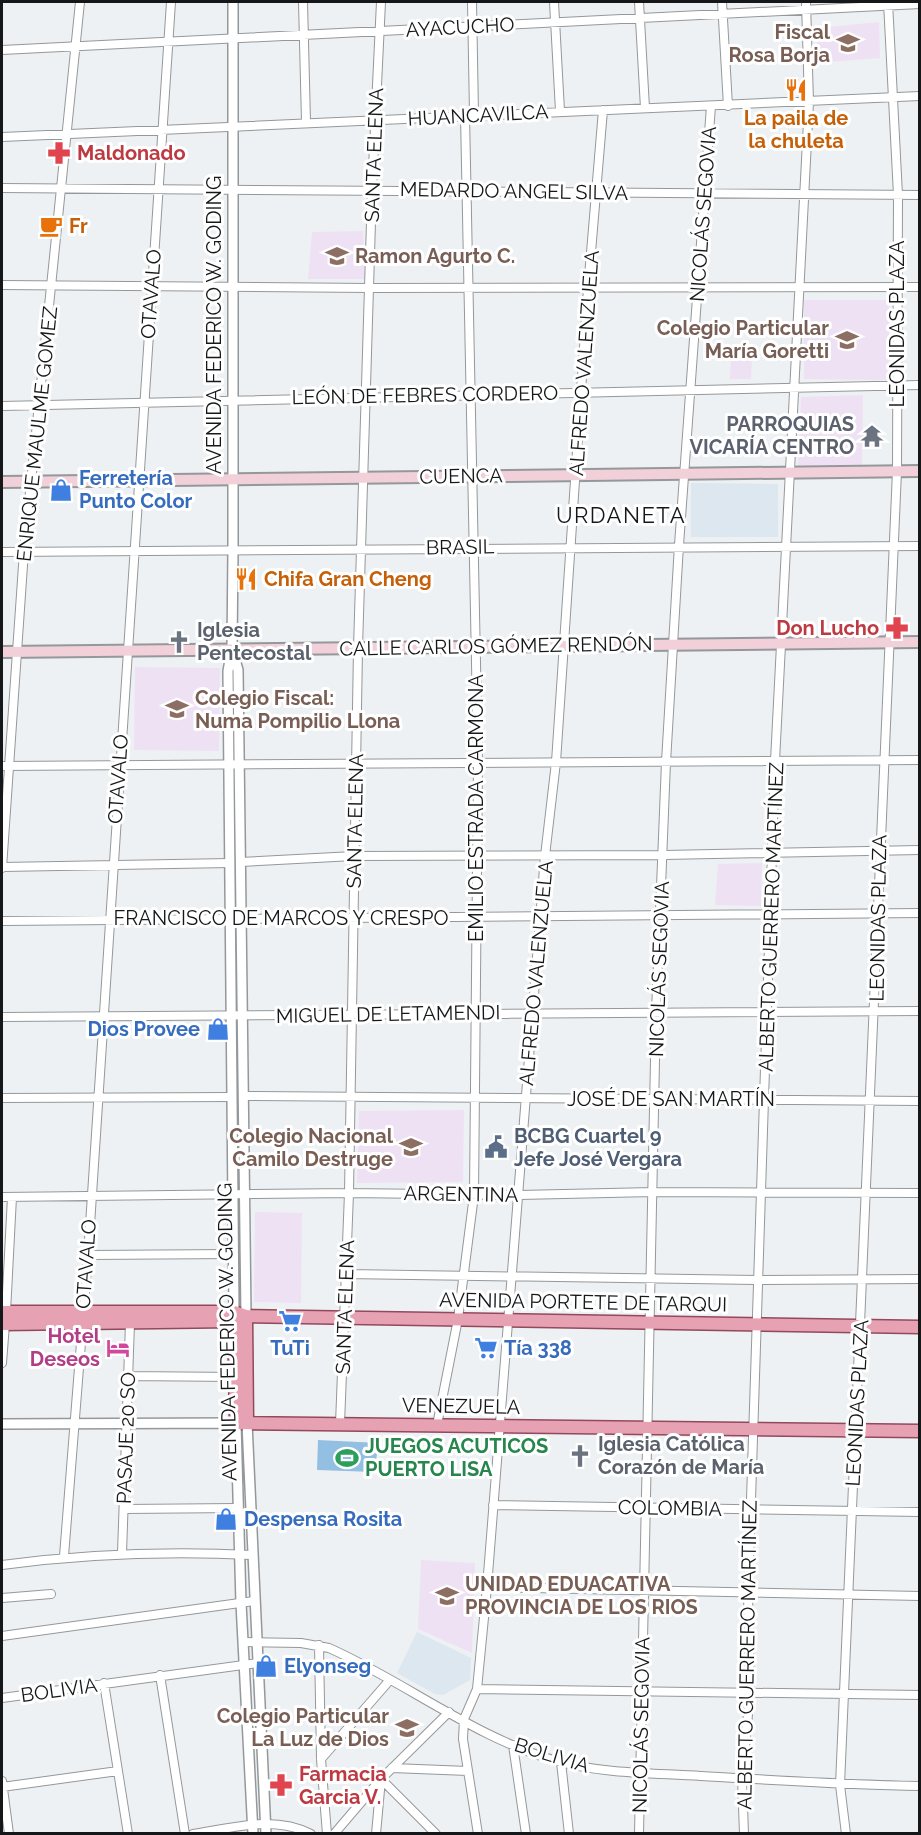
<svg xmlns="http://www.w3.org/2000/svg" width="921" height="1835" font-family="Raleway,sans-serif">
<rect width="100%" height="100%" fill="#edf1f3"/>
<!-- built -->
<path fill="#dde7ef" d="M691 483 778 484V537H691Z
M417 1632 471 1658 470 1680 443 1695 435 1694 397 1673Z"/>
<!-- education -->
<path fill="#efe1f4" d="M879 22 880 58 817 63V28Z
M363 231 365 279H308L312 232Z
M804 300H889V380L804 379Z
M752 354 751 379H730L731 355Z
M863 395 862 465 798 466 801 397Z
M135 667 220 668 219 751 134 750Z
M762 863 761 906 715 905 718 864Z
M464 1110 463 1182 357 1183 359 1111Z
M255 1212 302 1213 301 1303 254 1302Z
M421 1560 475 1563 472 1653 418 1629Z"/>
<!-- water -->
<path fill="#93bfe3" d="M318 1440 379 1443 374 1472 317 1470Z"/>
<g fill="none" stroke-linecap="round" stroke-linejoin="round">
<!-- minor casing -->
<g stroke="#95989a" stroke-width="10">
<path id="minor" d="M303 2 306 122
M472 2 474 114
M554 2 560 111
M639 2 645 108
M722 2 728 106
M2 50 920 4
M2 137 920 96
M2 188 920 195
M2 285 370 288 920 287
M2 406 920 385
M2 552 920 546
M2 766 920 760
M240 862 354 856 664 855 920 850
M2 867 230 863
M2 868 24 551 80 2
M2 921 920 913
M2 1017 920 1011
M243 1096 920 1101
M2 1098 232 1097
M2 1197 349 1193 519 1195 653 1192 920 1193
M88 1255 233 1254
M346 1274 757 1280 920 1279
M6 1312 12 1197
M2 1363 5 1324
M128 1376 235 1377
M340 1424 349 1193 358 648 372 189 381 2
M437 1425 458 1319 474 1195 478 762 465 115
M493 1505 920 1512
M124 1509 238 1508
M122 1553 130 1323
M64 1556 88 1255 171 2
M2 1565C85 1554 168 1551 252 1555
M487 1587 920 1596
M2 1598 51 1594
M2 1636 254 1601
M243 1642 301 1643 329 1648C406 1682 479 1741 561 1762 606 1774 655 1773 701 1776 774 1780 847 1785 920 1786
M319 1645 321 1759 327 1834
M160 1675 185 1834
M104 1683 128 1834
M477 1689 920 1695
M2 1698 258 1663
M513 1745 526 1834
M321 1759 389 1681
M561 1762 569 1834
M392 1768 468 1771
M381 1779 436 1834
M2 1781 9 1834
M2 1787 118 1771
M193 1834C231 1828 274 1815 311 1834
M334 1834 381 1779 449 1712
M376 1834 381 1779
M478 1834 463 1739 464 1719 477 1689 487 1587 545 856 556 762 588 288 603 110
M639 1834 656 1012 666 762 679 545 711 106
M744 1834 742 1778 750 1693 748 1592 775 761 809 102 806 2
M846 1834 840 1785 897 471 898 195 888 2"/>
</g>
<!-- tertiary casing -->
<g stroke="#95989a" stroke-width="12">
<path id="tertiary" d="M233 2V550L232 649 228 671 234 1312
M233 653 238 670 246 1316
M247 1423 266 1834
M2 1424 236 1423 241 1603 253 1834"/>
</g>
<!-- secondary casing -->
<g stroke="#95989a" stroke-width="14">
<path id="secondary" d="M2 482 920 471
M2 652 920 642"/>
</g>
<!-- primary casing -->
<g stroke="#92495c" stroke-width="15">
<path id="primary" d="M2 1312H234L246 1316 920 1327
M234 1312 236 1423 920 1431
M246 1316 247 1423
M2 1324 234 1321 239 1319"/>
</g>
<!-- minor -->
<use href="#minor" stroke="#fff" stroke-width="8"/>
<!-- tertiary -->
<use href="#tertiary" stroke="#fff" stroke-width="9"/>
<!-- secondary -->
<use href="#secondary" stroke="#f2d0d9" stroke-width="10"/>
<!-- primary -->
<use href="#primary" stroke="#e6a2b3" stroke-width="12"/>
</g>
<!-- icons -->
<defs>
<g id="school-bare" transform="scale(1.8)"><path d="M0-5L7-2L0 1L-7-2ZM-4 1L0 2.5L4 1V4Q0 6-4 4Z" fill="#8d6e63" stroke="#fff" stroke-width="2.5" paint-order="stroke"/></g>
<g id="restaurant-bare" transform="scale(1.8)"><path d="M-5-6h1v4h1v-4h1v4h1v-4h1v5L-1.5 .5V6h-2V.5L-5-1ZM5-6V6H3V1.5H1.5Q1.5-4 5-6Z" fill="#e8710a" stroke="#fff" stroke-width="2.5" paint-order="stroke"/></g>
<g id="pharmacy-bare" transform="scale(1.8)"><path d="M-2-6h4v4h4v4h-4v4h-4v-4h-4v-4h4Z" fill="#e0444e" stroke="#fff" stroke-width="2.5" paint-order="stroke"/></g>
<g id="cafe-bare" transform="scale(1.8)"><path d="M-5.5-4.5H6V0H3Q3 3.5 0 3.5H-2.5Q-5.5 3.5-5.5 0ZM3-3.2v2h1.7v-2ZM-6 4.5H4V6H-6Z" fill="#e8710a" stroke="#fff" stroke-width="2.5" paint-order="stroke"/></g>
<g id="temple-bare" transform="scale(1.8)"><path d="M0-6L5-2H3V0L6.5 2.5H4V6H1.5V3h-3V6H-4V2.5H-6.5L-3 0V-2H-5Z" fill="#6b7280" stroke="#fff" stroke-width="2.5" paint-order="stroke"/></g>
<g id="shop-bare" transform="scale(1.8)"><path d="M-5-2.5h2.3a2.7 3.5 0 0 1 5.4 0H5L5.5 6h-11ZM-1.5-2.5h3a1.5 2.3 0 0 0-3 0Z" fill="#3f7fe0" stroke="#fff" stroke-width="2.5" paint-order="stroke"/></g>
<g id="church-bare" transform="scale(1.8)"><path d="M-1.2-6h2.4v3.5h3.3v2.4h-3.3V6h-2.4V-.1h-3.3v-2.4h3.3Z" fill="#6b7280" stroke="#fff" stroke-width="2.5" paint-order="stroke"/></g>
<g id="civic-bare" transform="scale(1.8)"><path d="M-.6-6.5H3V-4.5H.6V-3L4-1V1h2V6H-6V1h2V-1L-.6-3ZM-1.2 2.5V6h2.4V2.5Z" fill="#5c6f8a" stroke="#fff" stroke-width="2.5" paint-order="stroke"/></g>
<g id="supermarket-bare" transform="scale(1.8)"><path d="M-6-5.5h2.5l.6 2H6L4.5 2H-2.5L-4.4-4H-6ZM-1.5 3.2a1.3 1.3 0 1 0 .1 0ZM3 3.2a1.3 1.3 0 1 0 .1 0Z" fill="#3f7fe0" stroke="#fff" stroke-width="2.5" paint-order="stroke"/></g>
<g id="hotel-bare" transform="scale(1.8)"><path d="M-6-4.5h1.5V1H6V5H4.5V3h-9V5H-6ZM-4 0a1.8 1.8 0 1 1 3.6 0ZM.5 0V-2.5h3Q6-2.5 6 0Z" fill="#d1479c" stroke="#fff" stroke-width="2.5" paint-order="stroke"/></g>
<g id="stadium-bare" transform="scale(1.8)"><path d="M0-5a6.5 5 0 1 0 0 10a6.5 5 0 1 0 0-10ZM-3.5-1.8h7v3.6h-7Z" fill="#2e9e5b" stroke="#fff" stroke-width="2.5" paint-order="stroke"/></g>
</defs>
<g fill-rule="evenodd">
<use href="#school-bare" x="848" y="43"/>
<use href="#restaurant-bare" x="796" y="90"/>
<use href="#pharmacy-bare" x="59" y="153"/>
<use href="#cafe-bare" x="51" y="226"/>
<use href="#school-bare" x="337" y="256"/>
<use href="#school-bare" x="847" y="340"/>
<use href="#temple-bare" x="872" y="436"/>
<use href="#shop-bare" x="61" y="490"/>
<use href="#restaurant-bare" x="246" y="579"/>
<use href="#pharmacy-bare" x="897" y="628"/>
<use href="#church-bare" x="179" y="642"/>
<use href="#school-bare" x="177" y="709"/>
<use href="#shop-bare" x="218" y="1029"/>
<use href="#school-bare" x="411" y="1147"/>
<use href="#civic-bare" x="496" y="1147"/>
<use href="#supermarket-bare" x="290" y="1321"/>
<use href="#hotel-bare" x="118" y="1348"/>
<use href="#supermarket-bare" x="486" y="1348"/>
<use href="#church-bare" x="580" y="1456"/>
<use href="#stadium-bare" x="347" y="1458"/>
<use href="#shop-bare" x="226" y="1519"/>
<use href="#school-bare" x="447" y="1596"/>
<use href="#shop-bare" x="266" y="1666"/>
<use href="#school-bare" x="407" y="1728"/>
<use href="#pharmacy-bare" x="281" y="1785"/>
</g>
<g text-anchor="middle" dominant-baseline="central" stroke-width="6" stroke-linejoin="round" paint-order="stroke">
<!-- street labels -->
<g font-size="20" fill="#161718" stroke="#fff">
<text transform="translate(460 27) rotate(-3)">AYACUCHO</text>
<text transform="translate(478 115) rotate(-3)">HUANCAVILCA</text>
<text transform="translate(374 155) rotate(-88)">SANTA ELENA</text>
<text transform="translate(514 191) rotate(1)">MEDARDO ANGEL SILVA</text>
<text transform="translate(703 214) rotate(-86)">NICOLÁS SEGOVIA</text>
<text transform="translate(151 294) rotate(-86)">OTAVALO</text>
<text transform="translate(897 324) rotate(-90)">LEONIDAS PLAZA</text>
<text transform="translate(214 325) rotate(-90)">AVENIDA FEDERICO W. GODING</text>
<text transform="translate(584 363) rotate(-86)">ALFREDO VALENZUELA</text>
<text transform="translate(425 395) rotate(-1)">LEÓN DE FEBRES CORDERO</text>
<text transform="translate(37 434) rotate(-84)">ENRIQUE MAULME GOMEZ</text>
<text transform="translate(461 476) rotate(-1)">CUENCA</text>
<text transform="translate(460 547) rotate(-1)">BRASIL</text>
<text transform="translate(496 646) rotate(-1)">CALLE CARLOS GÓMEZ RENDÓN</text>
<text transform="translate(118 779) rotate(-86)">OTAVALO</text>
<text transform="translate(476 808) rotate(-90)">EMILIO ESTRADA CARMONA</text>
<text transform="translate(355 821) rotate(-89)">SANTA ELENA</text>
<text transform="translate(771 917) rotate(-88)">ALBERTO GUERRERO MARTÍNEZ</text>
<text x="281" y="918">FRANCISCO DE MARCOS Y CRESPO</text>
<text transform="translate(878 918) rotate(-89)">LEONIDAS PLAZA</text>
<text transform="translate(659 969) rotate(-88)">NICOLÁS SEGOVIA</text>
<text transform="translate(536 973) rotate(-85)">ALFREDO VALENZUELA</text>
<text transform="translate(388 1014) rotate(-1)">MIGUEL DE LETAMENDI</text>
<text x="671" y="1099">JOSÉ DE SAN MARTÍN</text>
<text transform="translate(461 1194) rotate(1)">ARGENTINA</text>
<text transform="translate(86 1264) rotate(-86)">OTAVALO</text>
<text transform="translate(583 1302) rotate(1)">AVENIDA PORTETE DE TARQUI</text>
<text transform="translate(345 1307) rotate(-88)">SANTA ELENA</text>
<text transform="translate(227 1332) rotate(-91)">AVENIDA FEDERICO W. GODING</text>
<text transform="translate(857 1403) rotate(-87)">LEONIDAS PLAZA</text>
<text transform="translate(461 1406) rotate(1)">VENEZUELA</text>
<text transform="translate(126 1438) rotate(-88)">PASAJE 20 SO</text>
<text transform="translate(670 1508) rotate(1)">COLOMBIA</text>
<text transform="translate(747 1655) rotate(-89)">ALBERTO GUERRERO MARTÍNEZ</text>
<text transform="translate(59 1690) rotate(-8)">BOLIVIA</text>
<text transform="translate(641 1725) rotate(-89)">NICOLÁS SEGOVIA</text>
<text transform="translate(552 1755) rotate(17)">BOLIVIA</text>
</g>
<!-- education labels -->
<g font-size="20" font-weight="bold" fill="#785e54" stroke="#fff" text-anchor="end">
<text x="830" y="32">Fiscal<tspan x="830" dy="23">Rosa Borja</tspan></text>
<text x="355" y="256" text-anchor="start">Ramon Agurto C.</text>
<text x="829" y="328">Colegio Particular<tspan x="829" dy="23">María Goretti</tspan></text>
<text x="195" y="698" text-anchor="start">Colegio Fiscal:<tspan x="195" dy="23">Numa Pompilio Llona</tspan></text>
<text x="393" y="1136">Colegio Nacional<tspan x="393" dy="23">Camilo Destruge</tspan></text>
<text x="465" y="1584" text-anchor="start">UNIDAD EDUACATIVA<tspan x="465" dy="23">PROVINCIA DE LOS RIOS</tspan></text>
<text x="389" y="1716">Colegio Particular<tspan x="389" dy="23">La Luz de Dios</tspan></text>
</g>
<!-- food labels -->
<g font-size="20" font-weight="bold" fill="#c56008" stroke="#fff" text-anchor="start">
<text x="796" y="118" text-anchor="middle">La paila de<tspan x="796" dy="23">la chuleta</tspan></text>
<text x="69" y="226">Fr</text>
<text x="264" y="579">Chifa Gran Cheng</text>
</g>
<!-- health labels -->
<g font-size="20" font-weight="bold" fill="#be3a42" stroke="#fff" text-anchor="start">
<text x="77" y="153">Maldonado</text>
<text x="879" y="628" text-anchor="end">Don Lucho</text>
<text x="299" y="1774">Farmacia<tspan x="299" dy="23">Garcia V.</tspan></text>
</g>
<!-- worship labels -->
<g font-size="20" font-weight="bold" fill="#5b616d" stroke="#fff" text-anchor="start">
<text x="854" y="424" text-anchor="end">PARROQUIAS<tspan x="854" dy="23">VICARÍA CENTRO</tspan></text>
<text x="197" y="630">Iglesia<tspan x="197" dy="23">Pentecostal</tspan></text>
<text x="598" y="1444">Iglesia Católica<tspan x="598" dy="23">Corazón de María</tspan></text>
</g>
<!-- shop labels -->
<g font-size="20" font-weight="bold" fill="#366cbe" stroke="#fff" text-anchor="start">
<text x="79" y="478">Ferretería<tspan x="79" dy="23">Punto Color</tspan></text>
<text x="200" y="1029" text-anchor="end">Dios Provee</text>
<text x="290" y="1348" text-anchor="middle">TuTi</text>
<text x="504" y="1348">Tía 338</text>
<text x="244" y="1519">Despensa Rosita</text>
<text x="284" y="1666">Elyonseg</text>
</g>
<!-- service labels -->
<g font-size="20" font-weight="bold" fill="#4e5e75" stroke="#fff" text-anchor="start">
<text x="514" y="1136">BCBG Cuartel 9<tspan x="514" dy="23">Jefe José Vergara</tspan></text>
</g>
<!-- hotel labels -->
<g font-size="20" font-weight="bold" fill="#b23c85" stroke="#fff" text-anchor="end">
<text x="100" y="1336">Hotel<tspan x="100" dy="23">Deseos</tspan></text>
</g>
<!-- leisure labels -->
<g font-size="20" font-weight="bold" fill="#27864d" stroke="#fff" text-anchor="start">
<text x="365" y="1446">JUEGOS ACUTICOS<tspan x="365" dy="23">PUERTO LISA</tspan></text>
</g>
<!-- quarter labels -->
<g font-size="22" letter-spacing="1.5" fill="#161718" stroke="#fff">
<text x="621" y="515">URDANETA</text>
</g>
</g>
<!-- border -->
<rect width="921" height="1835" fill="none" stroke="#161718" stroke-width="6"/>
</svg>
